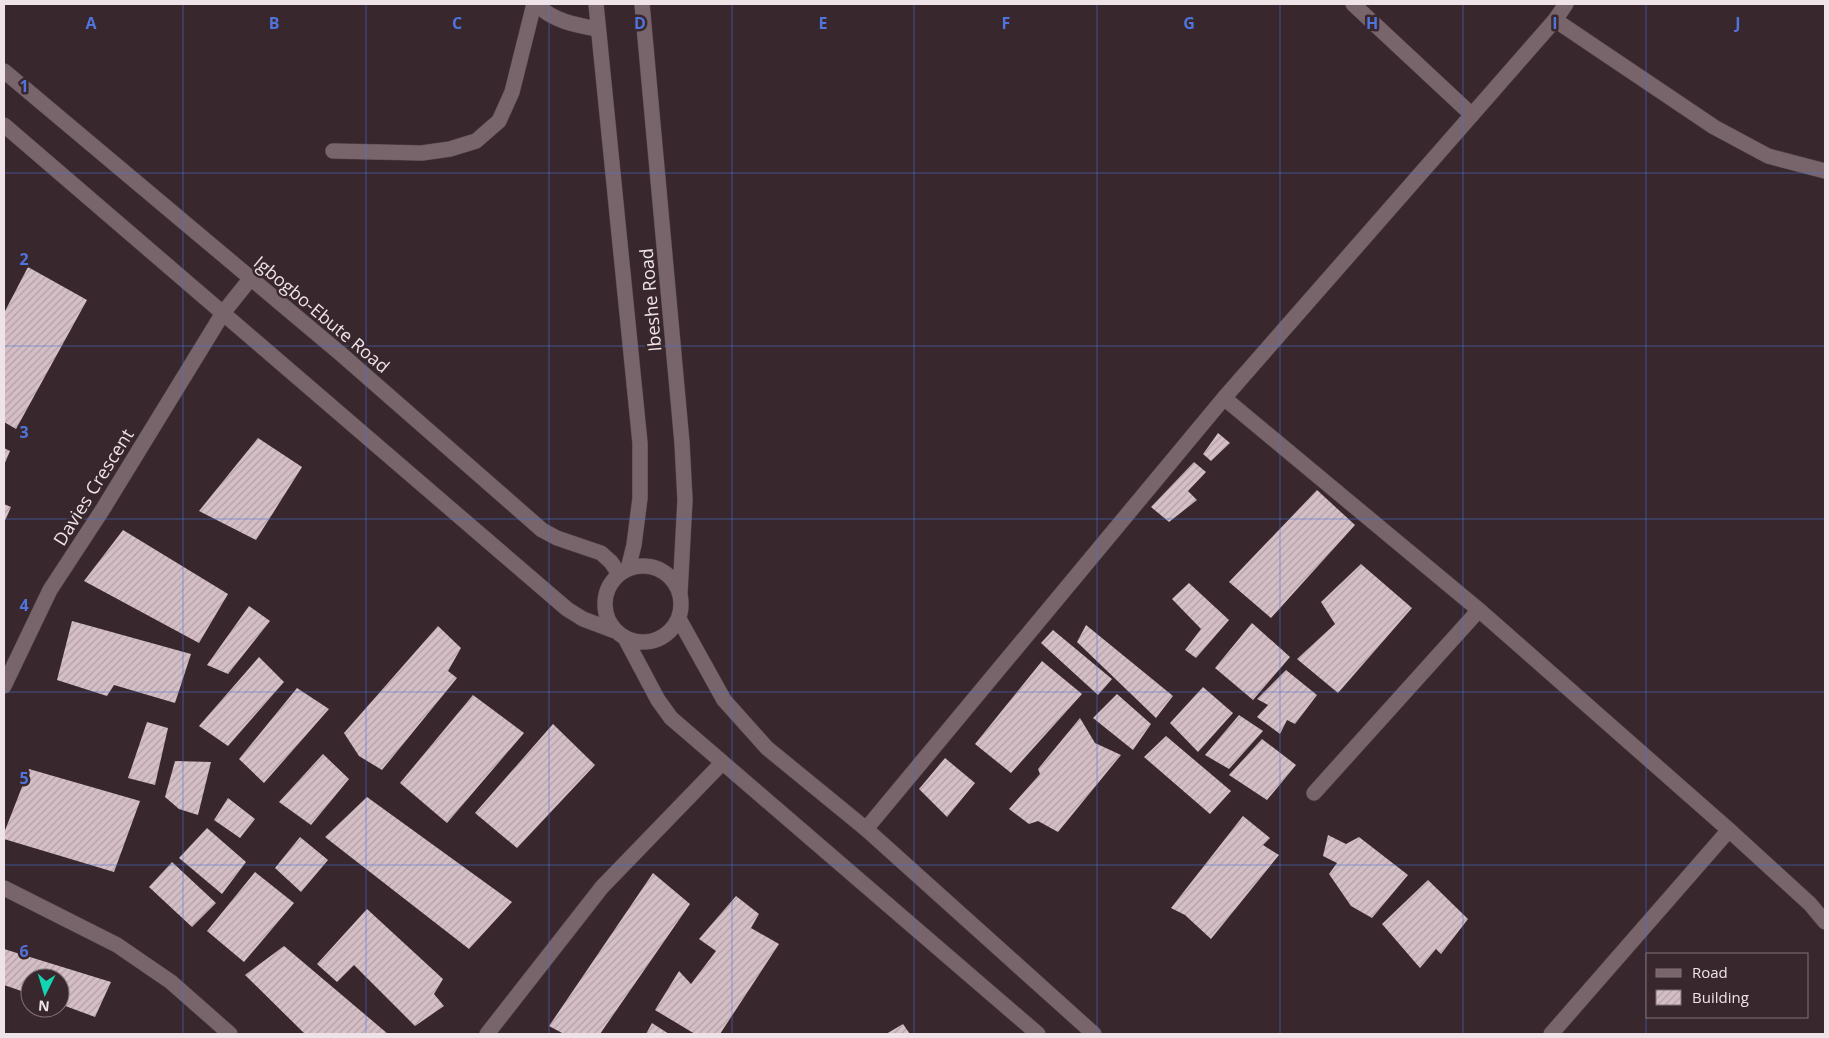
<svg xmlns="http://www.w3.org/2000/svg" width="1829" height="1038" font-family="'Open Sans',sans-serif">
<defs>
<pattern id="building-hatch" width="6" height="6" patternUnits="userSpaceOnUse" patternTransform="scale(1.25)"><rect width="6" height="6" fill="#d4bfc6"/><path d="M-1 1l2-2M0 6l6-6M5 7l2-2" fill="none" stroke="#b1a0a6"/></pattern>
</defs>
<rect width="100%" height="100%" fill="#38282d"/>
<!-- building -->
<path fill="url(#building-hatch)" d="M28 267 87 300 16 429 4 422V313Z
M1218 433 1230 443 1211 461 1203 454Z
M258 438 302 467 256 540 199 511Z
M4 448 10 451 4 465Z
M1194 462 1206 472 1188 491 1197 500 1169 522 1151 507Z
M1317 490 1355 525 1271 618 1229 582Z
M4 504 11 507 4 523Z
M123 530 228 594 199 643 84 581Z
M1361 564 1412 608 1338 693 1297 659 1335 624 1321 602Z
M1189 583 1229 620 1196 658 1185 650 1201 629 1172 599Z
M249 606 270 621 228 674 207 665Z
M72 621 191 654 175 703 114 685 107 696 57 680Z
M1252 623 1290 657 1253 700 1215 668Z
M1086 625 1173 696 1156 718 1077 642Z
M438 626 461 648 448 671 457 678 382 770 359 756 344 733Z
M1053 630 1112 679 1098 695 1041 643Z
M259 657 284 682 228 746 199 726Z
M1042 661 1082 694 1011 773 975 744Z
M1286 670 1317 695 1295 724 1287 720 1280 734 1257 717 1268 705 1257 699Z
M1203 687 1233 713 1198 752 1170 723Z
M297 688 329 709 264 783 239 759Z
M1117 694 1151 724 1133 750 1093 718Z
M473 695 524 733 447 823 400 783Z
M1239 715 1263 731 1229 769 1205 755Z
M1080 718 1095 743 1121 755 1058 832 1038 821 1029 824 1009 809 1040 774 1038 769Z
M147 722 168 728 155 785 128 778Z
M553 724 595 765 517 848 475 813Z
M1166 736 1231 791 1210 814 1144 757Z
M1262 739 1296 765 1267 800 1229 775Z
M323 754 349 779 311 825 279 802Z
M945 758 975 783 947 817 919 789Z
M175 761 211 762 198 815 179 809 165 797Z
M29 769 140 801 114 872 4 839V833Z
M367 797 512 902 469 949 325 837Z
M228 798 255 819 240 838 214 820Z
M1243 816 1270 838 1263 845 1279 855 1211 939 1185 915 1171 908Z
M207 828 246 862 222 894 179 858Z
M1328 835 1346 844 1359 837 1408 875 1372 918 1351 906 1329 874 1337 863 1323 856Z
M300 837 328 860 301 892 275 868Z
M172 862 216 903 192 927 149 887Z
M255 872 294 903 244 962 207 931Z
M653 873 690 904 600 1034H564L549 1026Z
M1428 880 1468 919 1441 954 1436 949 1420 968 1382 924Z
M736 896 759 914 751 928 779 944 720 1034H695L655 1010 679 971 691 984 716 951 699 939Z
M367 909 443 979 434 994 444 1006 415 1026 354 965 337 982 317 964Z
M284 946 388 1034H305L245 975Z
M4 949 111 982 95 1017 60 1004V978H30V994L4 985Z
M652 1023 669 1034H646Z
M903 1024 910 1034H886Z"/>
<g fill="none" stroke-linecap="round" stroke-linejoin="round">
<!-- lane casing -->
<g stroke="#54484c" stroke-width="16">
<path id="lane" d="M1353 4 1472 115"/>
</g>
<!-- street casing -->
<g stroke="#54484c" stroke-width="16">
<path id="street" d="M536 4C553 21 575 25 598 29
M1555 20 1714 127 1768 156 1825 171
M333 151 422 153 450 149 476 141 499 121 512 92 534 4
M1224 398 1479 610 1729 830 1810 904 1825 922
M4 686 50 590 103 509 223 313 251 278
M1314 793 1479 610
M866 829 1224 398 1555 20 1566 4
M4 888 117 945 171 982 230 1034
M487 1034 602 887 722 763
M1551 1034 1729 830"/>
</g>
<!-- secondary casing -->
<g stroke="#54484c" stroke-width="16">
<path id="secondary" d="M596 4 640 443V498L634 545 628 569
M642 4 682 443 685 500 680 593
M4 71 341 354 542 530 557 538 601 553 611 562 619 574
M4 125 567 609 583 619 615 631
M605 604a38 38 0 1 1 76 0a38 38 0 1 1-76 0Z
M679 619 724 700 767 748 866 829 1094 1034
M625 638 658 700 671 718 1038 1034"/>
</g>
<!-- lane -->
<use href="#lane" stroke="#77656b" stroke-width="15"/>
<!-- street -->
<use href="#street" stroke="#77656b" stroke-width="15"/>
<!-- secondary -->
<use href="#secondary" stroke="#77656b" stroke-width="15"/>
</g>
<!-- grid -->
<path fill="none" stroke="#5173dc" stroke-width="1" stroke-opacity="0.55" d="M183 4V1034M366 4V1034M549 4V1034M732 4V1034M914 4V1034M1097 4V1034M1280 4V1034M1463 4V1034M1646 4V1034M4 173H1825M4 346H1825M4 519H1825M4 692H1825M4 865H1825"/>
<g text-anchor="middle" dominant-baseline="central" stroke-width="5" stroke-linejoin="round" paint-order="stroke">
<!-- street labels -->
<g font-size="18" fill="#eee3e7" stroke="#38282d">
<text transform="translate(650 300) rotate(-95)">Ibeshe Road</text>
<text transform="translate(322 314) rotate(40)">Igbogbo-Ebute Road</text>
<text transform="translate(93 487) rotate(-58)">Davies Crescent</text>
</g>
</g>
<g font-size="16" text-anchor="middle" font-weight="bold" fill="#5173dc" stroke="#38282d" stroke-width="5" stroke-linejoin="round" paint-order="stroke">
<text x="91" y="29">A</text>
<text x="274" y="29">B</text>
<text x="457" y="29">C</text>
<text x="640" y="29">D</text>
<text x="823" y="29">E</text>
<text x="1006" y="29">F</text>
<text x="1189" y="29">G</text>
<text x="1372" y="29">H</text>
<text x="1555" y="29">I</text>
<text x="1738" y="29">J</text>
<text x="24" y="92">1</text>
<text x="24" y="265">2</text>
<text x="24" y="438">3</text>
<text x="24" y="611">4</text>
<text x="24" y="784">5</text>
<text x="24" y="957">6</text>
</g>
<!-- border -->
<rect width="1829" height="1038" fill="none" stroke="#eee3e7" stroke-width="10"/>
<!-- legend -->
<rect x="1646" y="953" width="162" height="65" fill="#38282d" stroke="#817377"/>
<rect x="1656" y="969" width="25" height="8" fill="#77656b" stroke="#817377"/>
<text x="1692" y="978" font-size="15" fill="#eee3e7">Road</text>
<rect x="1656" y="990" width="25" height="15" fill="url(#building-hatch)" stroke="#817377"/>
<text x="1692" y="1003" font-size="15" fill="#eee3e7">Building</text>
<!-- north arrow -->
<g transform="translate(45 993) rotate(185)"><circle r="24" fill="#38282d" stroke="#817377"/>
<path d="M0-4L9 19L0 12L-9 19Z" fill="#13d5b3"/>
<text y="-8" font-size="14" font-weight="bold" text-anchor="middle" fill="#eee3e7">N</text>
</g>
</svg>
